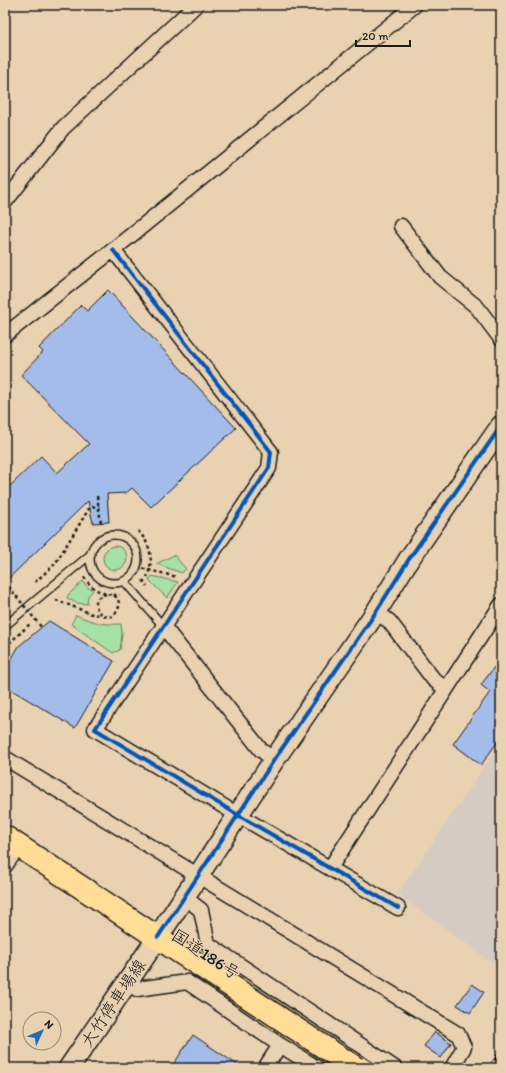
<svg xmlns="http://www.w3.org/2000/svg" width="506" height="1073" font-family="Itim,'Klee One',sans-serif">
<rect width="100%" height="100%" fill="#e8d2b1"/>
<filter id="ink" filterUnits="userSpaceOnUse"><feTurbulence type="fractalNoise" baseFrequency=".025" numOctaves="2"/><feDisplacementMap in="SourceGraphic" scale="8" xChannelSelector="R" yChannelSelector="G"/><feConvolveMatrix kernelMatrix="1 2 1 2 8 2 1 2 1" color-interpolation-filters="sRGB"/></filter>
<g filter="url(#ink)">
<!-- built -->
<path fill="#d4cbc2" d="M501 743V969L398 894Z"/>
<!-- green -->
<path fill="#a6e1a6" stroke="#617e61" d="M103 558a12 12 0 1 1 24 0a12 12 0 1 1-24 0Z
M174 555 186 569 182 573 156 564Z
M152 576 178 582 167 598 149 580Z
M83 581 87 587 93 590 88 596 87 604 76 603 67 598 68 595Z
M76 615C92 622 103 625 121 624L122 634 120 650 113 653 71 624Z"/>
<!-- building -->
<path fill="#a4bce9" stroke="#1c1c1c" d="M108 290 236 428 151 507 132 488 126 493 107 494 109 522 93 523 88 501 5 582V491L41 456 57 473 89 444 21 375 43 352 39 348 81 305 87 311Z
M49 621 114 661 75 728 5 686V670L19 646Z
M501 658V737L481 765 453 744 490 692 481 685Z
M472 984 484 992 470 1013 457 1005Z
M435 1032 451 1043 441 1058 424 1046Z
M193 1035 242 1068H171Z"/>
<g fill="none" stroke-linecap="round" stroke-linejoin="round">
<!-- lane casing -->
<g stroke="#1c1c1c" stroke-width="10">
<path id="lane" d="M90 559a24 24 0 1 1 48 0a24 24 0 1 1-48 0Z
M124 581 163 626
M5 626 91 554"/>
</g>
<!-- street casing -->
<g stroke="#1c1c1c" stroke-width="17">
<path id="street" d="M5 202 63 128 196 5
M401 226 440 277 477 307 501 339
M113 250 271 452 269 468 95 729 238 815 398 908
M5 335 113 250 415 5
M376 612 389 621 434 680 446 689
M163 626 261 750 274 760
M5 758 458 1034 464 1047 452 1068
M5 866 19 846
M330 868 501 605
M184 897 201 910 208 944 395 1068
M126 983 137 989 187 982 280 1045 317 1068
M265 1068 280 1045"/>
</g>
<!-- secondary casing -->
<g stroke="#1c1c1c" stroke-width="23">
<path id="secondary" d="M69 1068 158 937 274 760 376 612 409 559 501 426"/>
</g>
<!-- highway casing -->
<g stroke="#1c1c1c" stroke-width="25">
<path id="highway" d="M5 837 313 1040"/>
</g>
<!-- path -->
<path stroke="#1c1c1c" stroke-width="2.5" stroke-dasharray="3 3" stroke-linecap="butt" d="M97 496 101 523
M138 531C151 544 154 560 147 577
M137 567 177 577
M84 577C92 590 105 596 120 595
M143 580 147 586
M35 582 55 564 90 507 99 506
M106 594C81 600 109 631 118 609 121 604 118 599 114 595
M56 600 92 614 101 615
M5 647 30 624"/>
<!-- lane -->
<use href="#lane" stroke="#e8d2b1" stroke-width="7"/>
<!-- street -->
<use href="#street" stroke="#e8d2b1" stroke-width="14"/>
<!-- secondary -->
<use href="#secondary" stroke="#e8d2b1" stroke-width="20"/>
<!-- highway -->
<use href="#highway" stroke="#ffdd96" stroke-width="22"/>
<!-- rail casing -->
<g stroke="#1c1c1c" stroke-width="4.5">
<path id="rail" d="M490 1068 501 1052"/>
</g>
<!-- rail -->
<use href="#rail" stroke="#e8d2b1" stroke-width="3" stroke-dasharray="9" stroke-linecap="butt"/>
<!-- highway-bridge casing -->
<g stroke="#1c1c1c" stroke-width="25" stroke-linecap="butt">
<path id="highway-bridge" d="M313 1040 356 1068"/>
</g>
<!-- path-bridge -->
<path stroke="#1c1c1c" stroke-width="2.5" stroke-dasharray="3 3" stroke-linecap="butt" d="M5 582 42 628"/>
<!-- highway-bridge -->
<use href="#highway-bridge" stroke="#ffdd96" stroke-width="22"/>
<!-- cycleway casing -->
<g stroke="#e8d2b1" stroke-width="6">
<path id="cycleway" d="M113 250 271 452 269 468 95 729 238 815 398 908
M158 937 274 760 376 612 409 559 501 426"/>
</g>
<!-- cycleway -->
<use href="#cycleway" stroke="#0057b8" stroke-width="4"/>
</g>
</g>
<g text-anchor="middle" dominant-baseline="central" stroke-width="3" stroke-linejoin="round" paint-order="stroke">
<!-- street labels -->
<g font-size="17" fill="#1c1c1c" stroke="#e8d2b1">
<text transform="translate(206 954) rotate(33)">国道186号</text>
<text transform="translate(113 1003) rotate(-56)">大竹停車場線</text>
</g>
</g>
<!-- margin -->
<rect width="506" height="1073" fill="none" stroke="#e8d2b1" stroke-width="20"/>
<rect x="10" y="10" width="486" height="1053" fill="none" stroke="#1c1c1c" stroke-width="1.5" filter="url(#ink)"/>
<!-- north arrow -->
<g transform="translate(42 1031) rotate(46)"><circle r="19" fill="#e8d2b1" stroke="#968975"/>
<path d="M0-3L7 15L0 10L-7 15Z" fill="#1f6fb2"/>
<text y="-6" font-size="11" font-weight="bold" text-anchor="middle" fill="#1c1c1c">N</text>
</g>
<!-- scale -->
<path d="M356 40v6h54v-6" fill="none" stroke="#1c1c1c" stroke-width="2"/>
<text x="362" y="40" font-size="12" fill="#1c1c1c" stroke="#e8d2b1" stroke-width="3" paint-order="stroke">20 m</text>
</svg>
